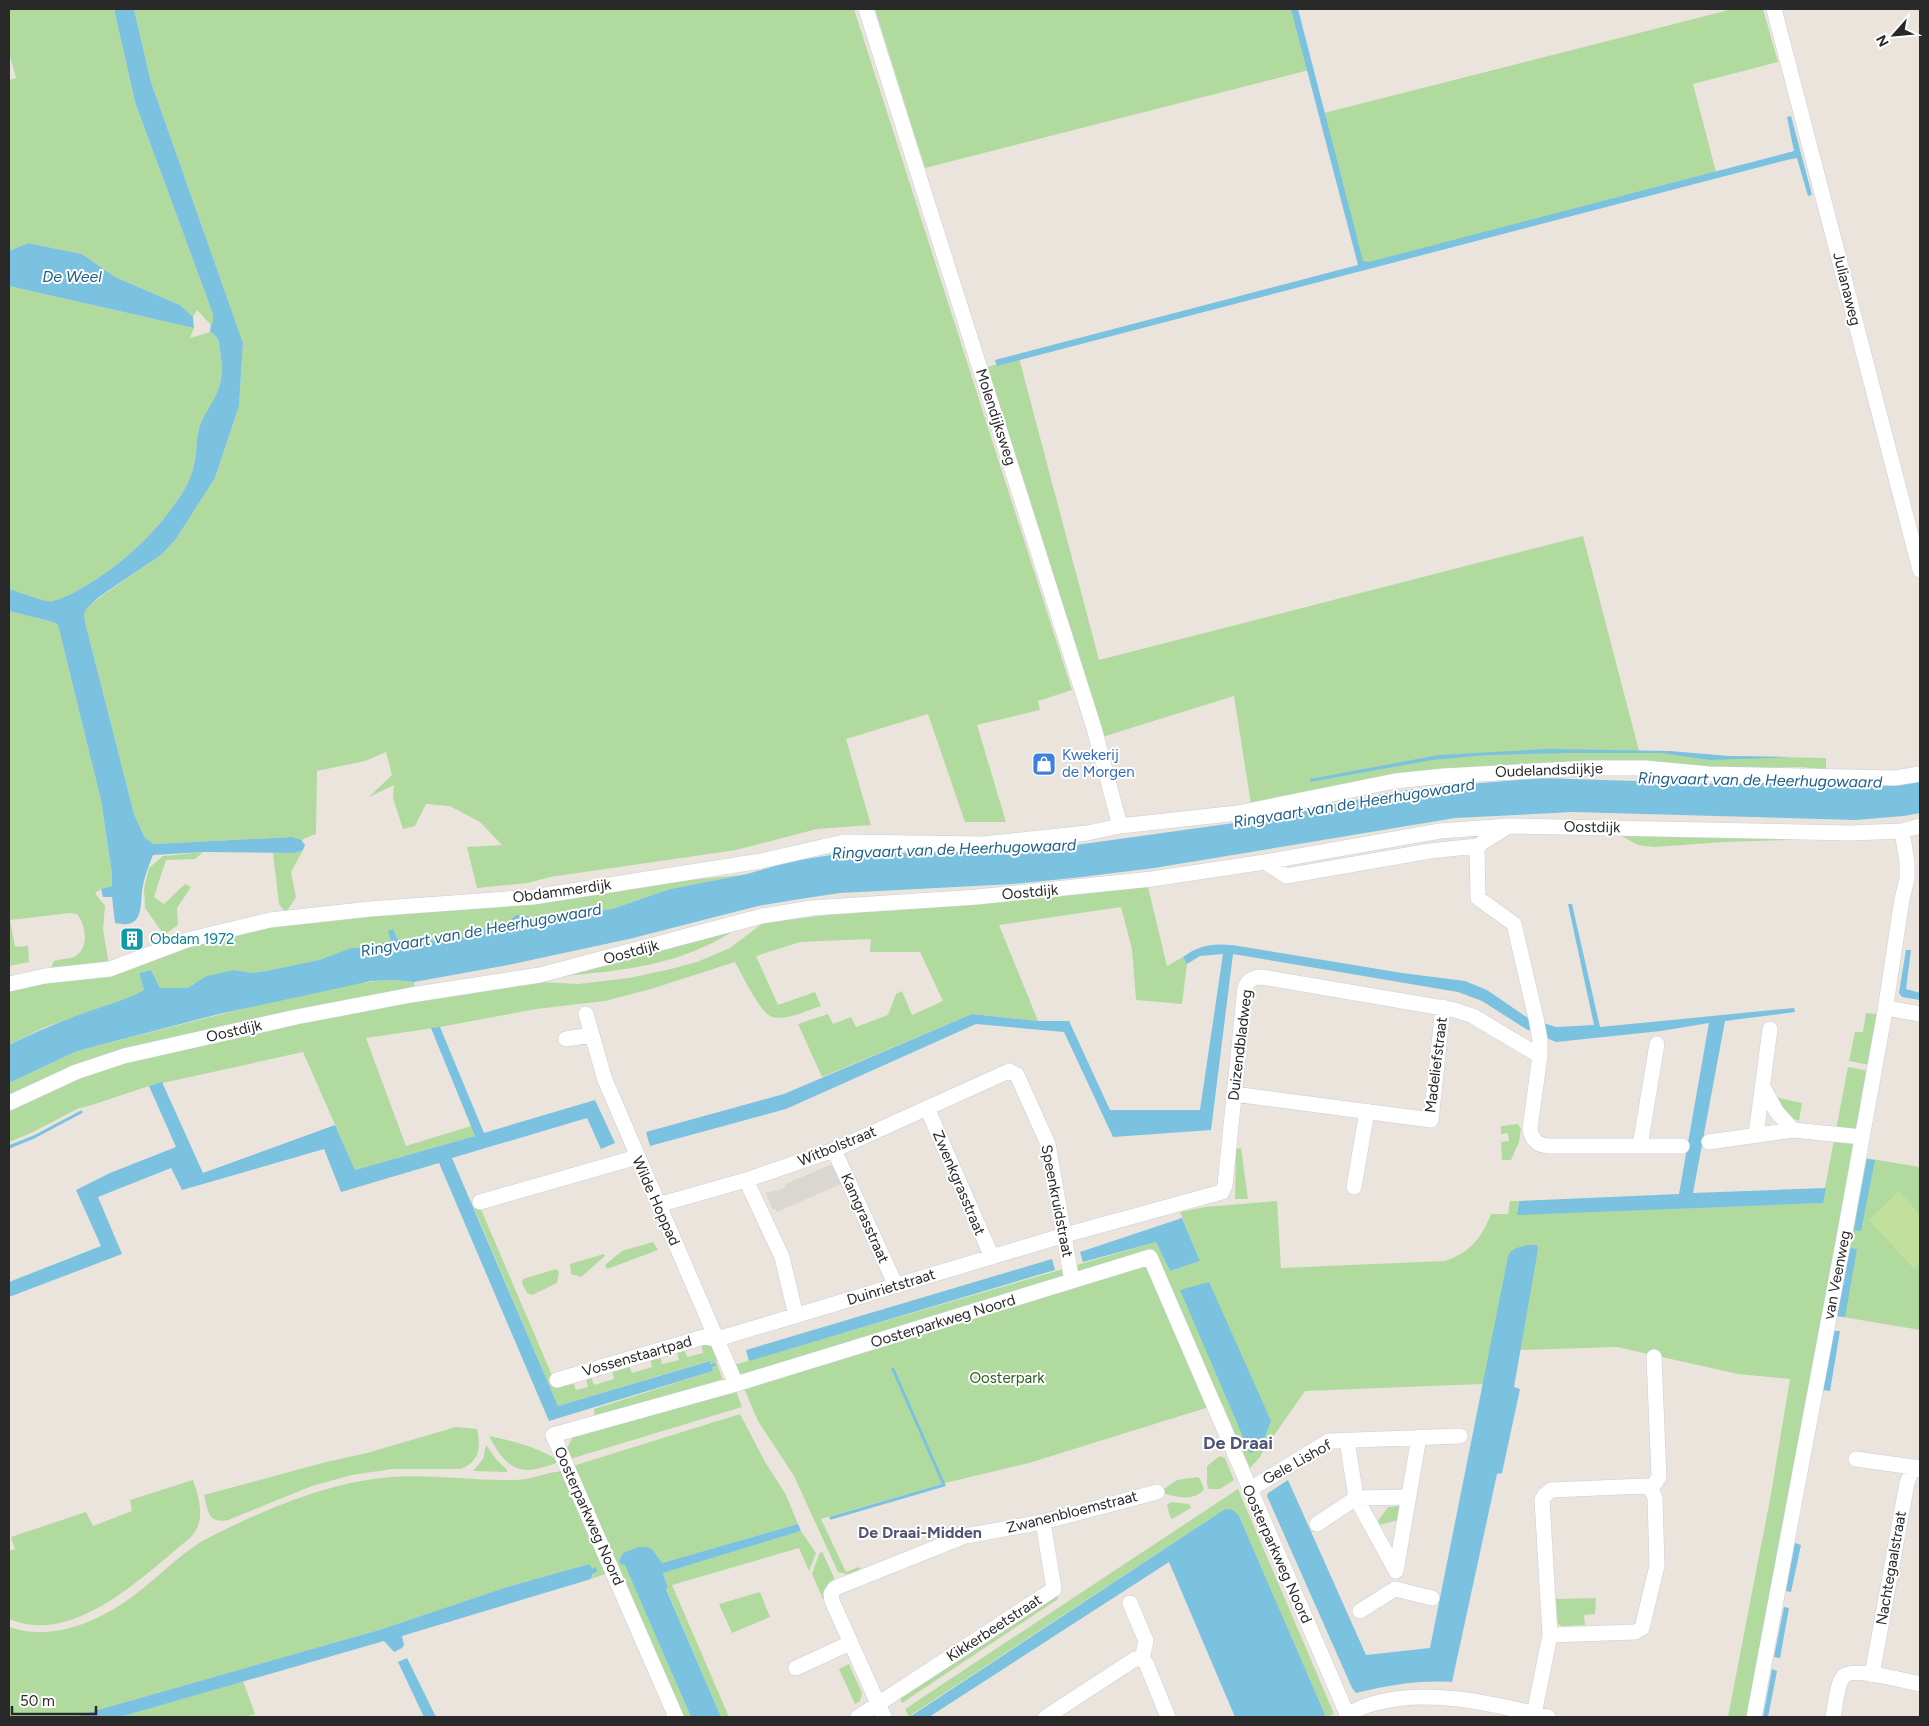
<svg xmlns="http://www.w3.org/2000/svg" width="1929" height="1726" font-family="Figtree,sans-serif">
<rect width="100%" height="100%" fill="#eae4dd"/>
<!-- green -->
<path fill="#b1da9f" d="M9 9H114L135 102 213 314V322L211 325 197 310 193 317 180 305 115 277 82 254 28 243 9 251V80L16 78 9 53Z
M134 9H854L1072 690 1038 701 1040 710 977 725 1006 822H965L928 714 846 739 871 825 817 829 736 850 550 877 528 883 477 888 467 847 502 845 480 822 450 806 426 804 415 826 403 829 393 798 394 785 369 797 392 775 386 752 365 761 317 771 316 834 303 839 302 842 292 837 154 844 145 838 134 814 85 622 84 614 87 608 99 598 161 555 176 539 215 478 239 406 243 343 151 82Z
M875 9H1293L1309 70 925 168Z
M1733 9H1763L1778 62 1693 84 1717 176 1362 268 1320 114Z
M9 286 194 328 190 338 210 332C219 336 219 342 220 351 222 363 223 376 219 388 213 404 201 416 198 433 196 441 197 451 195 459 193 474 186 489 177 501 152 537 118 568 80 589 71 594 62 599 52 601 45 603 18 591 9 589Z
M1019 358 1099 660 1583 536 1639 751 1728 756 1826 758V769L1798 767 1748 769 1624 762 1251 804 1234 696 1102 737 987 367Z
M9 611 53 622 58 625 101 800 112 874V886L101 889 95 893 105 906 103 929 109 965 49 972 54 961C60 959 68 959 74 957 90 949 86 925 77 914L70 913 10 920 15 947 28 946 29 962 9 966Z
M1616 833 1819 839 1725 842 1654 847 1638 845Z
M303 850 291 872 296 897 286 913 279 904 273 853H295Z
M203 852 195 859 166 860 154 897 164 904 185 884 191 887 177 908 178 925 164 935 145 908 144 888 149 868 163 856Z
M741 875 670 889 612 909 546 919C524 920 522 907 503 927L477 929 462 937 431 941 419 946 397 938 393 929 392 941 363 948H351L319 960 266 971 253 973 234 970 193 984 187 988H160L151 970 139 973 144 990 127 999 45 1027 9 1045V989L194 944 282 925 344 917 507 906 597 895 679 881Z
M1148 887 1167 966 1183 957 1187 964 1182 1004 1136 1000 1132 949 1121 907 999 925 1038 1021 972 1014 822 1077 798 1024 828 1014 833 1024 851 1017 856 1027 888 1015 896 994 902 991 912 1015 943 1001 920 952H870L871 939 800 942 756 956 778 1005 815 992 821 1006C808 1010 787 1021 772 1017 760 1013 742 974 735 962L651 989 605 1001 536 1009 440 1027 366 1038 406 1146 471 1126 475 1136 355 1170 303 1052 149 1086 89 1106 79 1108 31 1133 9 1142V1108L74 1078 106 1068 318 1018 455 995 539 982 578 984 629 978 671 969 697 962 730 948 763 923 828 915 952 906Z
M744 925C727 935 709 946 689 953 650 968 606 972 564 976Z
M394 980 414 982 415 988 137 1047 9 1097V1083L75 1052 92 1047C156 1031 220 1014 285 999 321 991 357 981 394 980Z
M1866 1013 1878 1014 1870 1065 1849 1061 1855 1032H1863Z
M1848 1067 1869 1071 1853 1156 1920 1167V1330L1825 1314 1747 1717H1728L1771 1494 1790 1379 1738 1374 1617 1347 1520 1350 1482 1384 1305 1391 1265 1448 1260 1457 1250 1468 1222 1403 1029 1463 945 1483 821 1519 846 1572 859 1567 862 1571 852 1575 838 1572 794 1476 758 1421 734 1365 1156 1242 1170 1271 1200 1261 1180 1212 1205 1207 1277 1201 1281 1268 1445 1261C1469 1253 1482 1238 1491 1214H1508L1510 1201H1519L1517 1214 1822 1203Z
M1775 1097 1802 1103 1799 1121 1789 1117Z
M1518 1124 1521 1129 1519 1142 1511 1160H1502L1501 1142 1509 1141 1508 1133 1501 1134V1126Z
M1241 1148 1248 1199H1235L1236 1149Z
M477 1200 557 1387 573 1382 576 1390 588 1387 586 1378 591 1377 594 1385 614 1379 612 1371 629 1366 632 1373 652 1367 650 1359 660 1356 662 1364 679 1360 677 1352 684 1349 687 1357 703 1353 701 1344C713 1345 715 1349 719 1360L716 1361 723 1380 595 1419 594 1409 713 1371 712 1367H716L709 1361 558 1406 471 1201Z
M653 1242 658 1250 607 1269 605 1265 622 1251Z
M604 1254 605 1256 581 1277 571 1274 570 1264Z
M556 1269 559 1272 557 1283 532 1295 527 1293 522 1283 523 1279Z
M736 1391 742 1407 570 1459 566 1450 574 1435Z
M740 1414 765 1462 785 1493 798 1524 662 1563 653 1550 623 1553 619 1561 621 1564H625L691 1717H682L573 1466Z
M456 1427 477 1429C481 1448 480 1461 461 1469H392L352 1475 312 1486 228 1520C208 1524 208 1511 204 1495L326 1462 367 1453Z
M489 1436C513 1441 538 1447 559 1461 553 1465 547 1466 540 1468 512 1476 501 1458 489 1436Z
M486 1445 496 1459 507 1470V1472L473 1471 483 1459Z
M1220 1456 1225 1458 1234 1480 1220 1489H1209L1207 1485V1466Z
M561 1471 608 1573 591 1579 593 1575 589 1564 504 1588 379 1630 73 1717H9V1627C57 1644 111 1616 147 1585 168 1568 186 1549 210 1537 261 1511 324 1484 381 1478 425 1473 469 1481 513 1480 530 1480 545 1473 561 1471Z
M1198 1477 1200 1479 1204 1489C1196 1501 1176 1498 1164 1493V1489L1177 1480Z
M193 1480C200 1500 206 1522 190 1538 144 1575 74 1647 9 1619V1551L15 1549 11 1537 86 1512 93 1526 132 1511 130 1500Z
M1238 1489 1334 1714 1326 1717 1321 1706 1239 1516 1225 1509 911 1715 912 1717H909L905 1709Z
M1171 1502 1189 1504 1191 1508 1172 1519 1170 1517 1167 1505Z
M1400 1506 1398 1520 1380 1525 1378 1521 1388 1507Z
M801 1531 816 1553 809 1571 799 1548 672 1585 729 1717H721L666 1588H668L663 1573Z
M822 1551 835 1580 825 1589 826 1597 823 1599 812 1574 819 1554Z
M760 1592 770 1617 732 1633 719 1604Z
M1057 1593 1058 1599 902 1703 900 1697Z
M1596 1598 1595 1614 1584 1615 1585 1625 1562 1626 1558 1624 1556 1599Z
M849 1664 862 1693 860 1701 855 1704 839 1669Z
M243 1681 255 1714 245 1717H120Z"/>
<!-- pitch -->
<path fill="#c1e09c" d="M1899 1191 1920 1215V1264L1914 1269 1869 1220Z"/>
<!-- plaza -->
<path fill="#dad7d3" d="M835 1163 843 1183 777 1212 776 1209 773 1210 765 1191 767 1193 776 1190 777 1191 786 1187 785 1184Z"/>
<!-- water -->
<path fill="#7bc1e0" d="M114 9H134L151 82 243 343 239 406 215 478 176 539 161 555 99 597 87 608 84 614 85 622 134 814 145 838 154 844 292 837 301 840 305 845 303 850 295 853 203 852 153 855C149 865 145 875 143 885 139 904 146 930 115 923L112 897H103L101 889 112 886V874L101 800 58 625 53 622 9 611V589C18 591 45 603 52 601 62 599 71 594 80 589 118 568 152 537 177 501 186 489 193 474 195 459 197 451 196 441 198 433 201 416 213 404 219 388 223 376 222 363 220 351 219 342 219 336 210 332L211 325 213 322V314L135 102Z
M1291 9H1298L1363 261 1369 262 1794 151 1787 117 1791 116 1812 195 1808 196 1797 158 1787 160 997 366 995 360 1358 265Z
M28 243 82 254 115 277 180 305 193 317 194 328 9 286V251Z
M1548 749 1670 751 1728 756 1790 757 1710 760 1661 753H1567L1487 755 1432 760 1310 782V779L1439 755Z
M1541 778 1727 784 1807 782 1848 785H1889L1920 780V813L1904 816 1855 820 1573 812 1455 818 1154 868 1082 877 1013 884 840 893 800 899 758 906 629 939 508 965 414 982 394 980 371 981 219 1014 92 1047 75 1052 9 1083V1045C34 1033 60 1021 87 1012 107 1005 126 1000 144 990L139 973 151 970 160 988H187L207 976 221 973 234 970 253 973 266 971 319 960 351 948H363L391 941 388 931 393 929 397 938 419 946 431 941 462 937 477 929 503 927 516 915C527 915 536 919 546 919L612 909 670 889 747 874 793 861 831 855 885 853 976 852 1076 845 1277 817 1393 792 1422 788Z
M1568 904H1572L1600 1027 1794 1008 1795 1012 1725 1021 1693 1193 1826 1188 1823 1203 1517 1215 1519 1201 1679 1194 1709 1023 1661 1031 1556 1042 1526 1029 1482 1001 1458 992 1233 954 1211 1130 1113 1137 1064 1032 976 1024 786 1109 650 1146 646 1132 784 1094 972 1014 1038 1021H1069L1110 1110H1200L1223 954 1200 956 1187 964 1183 957C1201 944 1216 943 1238 946L1402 973 1465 981 1487 990 1528 1018 1556 1027 1594 1025Z
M1906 950H1911L1906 989 1920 993V1000L1902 997 1899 993Z
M440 1027 484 1133 595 1100 615 1143 601 1149 587 1118 452 1158 558 1406 710 1361 711 1364 715 1363 716 1366 712 1367 713 1371 549 1421 439 1163 341 1192 324 1149 182 1190 171 1168 98 1197 122 1254 9 1297V1282L101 1246 76 1190 110 1173 176 1147 149 1086 162 1082 203 1173 335 1125 355 1170 475 1136 431 1028Z
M1867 1159 1875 1160 1861 1231 1854 1230Z
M1182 1218 1200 1261 1170 1271 1156 1242 1083 1262 1080 1252Z
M1527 1245H1537L1538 1249 1514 1387 1520 1389 1502 1473 1497 1474 1452 1682C1418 1680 1390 1685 1356 1693L1352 1688 1267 1496 1268 1493 1288 1480 1366 1655 1430 1648 1508 1257C1511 1248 1519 1248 1527 1245Z
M1850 1248 1857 1249 1845 1317 1837 1316Z
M1052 1259 1055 1270 749 1361 746 1350Z
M1209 1282 1271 1421 1262 1444 1252 1453H1250L1180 1290Z
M1834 1331H1840L1830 1391 1823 1390Z
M1225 1509 1233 1510 1239 1516 1326 1717H1235L1169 1562 929 1717H912L911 1716Z
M798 1524 801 1531 663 1573 668 1588 666 1589 721 1717H691L625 1565 621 1564 619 1561 623 1553 639 1547H647L653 1550 662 1563Z
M1795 1543 1801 1545 1791 1592 1786 1591Z
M589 1564 592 1569 596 1567 597 1572 593 1573 591 1579 402 1636 404 1645 402 1648 394 1652 384 1641 120 1717H73L379 1630 504 1588Z
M1784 1607 1789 1608 1780 1658 1774 1657Z
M407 1658 436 1717H424L398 1662Z
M1772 1669 1777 1671 1768 1717H1763Z"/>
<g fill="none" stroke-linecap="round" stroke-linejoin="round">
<!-- stream -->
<path stroke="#7bc1e0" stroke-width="3" d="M9 1147 34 1137 81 1112
M831 1518 944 1485 893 1369"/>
<!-- minor casing -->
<g stroke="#cbcdd9" stroke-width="16">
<path id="minor" d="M866 9 1094 728 1120 826
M1774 9 1920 570
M1504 829 1477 846 1478 898 1514 924 1536 1018 1540 1040V1056L1530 1128C1531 1139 1537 1145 1548 1146H1682
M1265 862 1286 876 1430 851 1477 846
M9 984 45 976 110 969 187 940 270 920 370 909 533 897 761 861 844 842 983 844 1087 833 1120 826 1238 813 1395 781 1444 776 1589 768H1645L1709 774 1895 778 1920 774
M1886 1008 1920 1014
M586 1014 605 1080 736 1384
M566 1039 592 1035
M1763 1087 1776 1111 1793 1130
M1234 1094 1431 1120 1443 1007
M9 1103 76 1072 124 1056 296 1017 411 995 540 975 762 916 812 908 977 897 1152 879 1265 862 1440 831 1509 826 1851 833 1902 831 1920 826
M927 1108 992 1257
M1756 1135 1770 1029
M1709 1142 1793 1130 1862 1137
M1640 1146 1657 1044
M834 1150 896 1286
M746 1180 782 1257 796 1316
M1354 1187 1367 1111
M480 1202 637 1157
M658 1205 746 1180 834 1150 1009 1071 1017 1075 1048 1144 1072 1281
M557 1380 704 1337 717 1339 1065 1235 1222 1192 1225 1185 1245 988C1248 980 1253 977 1262 977L1455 1010 1473 1016 1540 1056
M1347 1440 1356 1498 1396 1571 1419 1437
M1856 1459 1920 1468
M1651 1489 1659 1477 1654 1357
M1249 1490 1329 1441 1460 1436
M1317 1524 1356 1498 1409 1497
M1130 1603 1146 1641 1142 1659
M1360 1611 1395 1589 1432 1598
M796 1668 850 1643
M1872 1675 1907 1483 1911 1472 1920 1468
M1534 1714 1550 1635 1542 1500 1544 1496 1551 1490 1644 1486 1651 1489 1655 1498 1657 1566 1642 1628 1635 1632 1550 1635
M676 1717 553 1435 736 1384 1150 1257 1347 1714C1357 1710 1366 1705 1376 1703 1429 1688 1495 1704 1548 1717
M858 1717 1054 1589 1043 1522
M884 1717 832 1601 831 1594 835 1588 965 1536 1043 1522 1157 1492
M1046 1717 1135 1659H1142L1146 1663 1168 1717
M1754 1717 1844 1238 1885 1011 1902 899 1907 879V862L1902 831
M1833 1717C1835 1708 1837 1682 1844 1676 1853 1667 1906 1681 1920 1684"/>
</g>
<!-- minor -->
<use href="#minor" stroke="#fff" stroke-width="15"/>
</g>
<!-- icons -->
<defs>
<g id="shop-square" transform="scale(1.25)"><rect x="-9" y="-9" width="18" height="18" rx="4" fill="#3f7fe0" stroke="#fff"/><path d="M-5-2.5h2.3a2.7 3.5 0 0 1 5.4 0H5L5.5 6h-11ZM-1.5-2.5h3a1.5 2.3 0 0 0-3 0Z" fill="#fff"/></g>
<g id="building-square" transform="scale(1.25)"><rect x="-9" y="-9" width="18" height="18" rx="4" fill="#0f9aa8" stroke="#fff"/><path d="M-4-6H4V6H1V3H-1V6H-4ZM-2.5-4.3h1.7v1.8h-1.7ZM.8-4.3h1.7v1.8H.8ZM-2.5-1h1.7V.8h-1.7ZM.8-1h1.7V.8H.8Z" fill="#fff"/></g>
</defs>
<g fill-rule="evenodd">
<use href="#shop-square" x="1044" y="764"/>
<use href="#building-square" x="132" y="939"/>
</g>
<g text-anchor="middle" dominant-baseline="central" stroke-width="4" stroke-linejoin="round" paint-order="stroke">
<!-- street labels -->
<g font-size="15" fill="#292929" stroke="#fff">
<text transform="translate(1847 289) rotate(76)">Julianaweg</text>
<text transform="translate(996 417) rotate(72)">Molendijksweg</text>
<text transform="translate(1549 770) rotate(-2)">Oudelandsdijkje</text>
<text transform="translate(1592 827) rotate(1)">Oostdijk</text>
<text transform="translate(562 891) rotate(-8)">Obdammerdijk</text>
<text transform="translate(1030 892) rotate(-5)">Oostdijk</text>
<text transform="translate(631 952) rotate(-15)">Oostdijk</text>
<text transform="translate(234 1031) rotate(-13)">Oostdijk</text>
<text transform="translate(1240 1045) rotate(-83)">Duizendbladweg</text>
<text transform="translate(1436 1065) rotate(-83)">Madeliefstraat</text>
<text transform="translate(837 1146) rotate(-22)">Witbolstraat</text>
<text transform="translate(959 1183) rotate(67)">Zwenkgrasstraat</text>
<text transform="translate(656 1201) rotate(66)">Wilde Hoppad</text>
<text transform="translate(1057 1201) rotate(79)">Speenkruidstraat</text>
<text transform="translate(865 1218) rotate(66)">Kamgrasstraat</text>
<text transform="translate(1837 1275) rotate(-79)">van Veenweg</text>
<text transform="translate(891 1287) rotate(-17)">Duinrietstraat</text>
<text transform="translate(943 1321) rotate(-17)">Oosterparkweg Noord</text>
<text transform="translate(637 1356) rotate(-16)">Vossenstaartpad</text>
<text transform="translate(1297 1462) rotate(-29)">Gele Lishof</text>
<text transform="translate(1072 1512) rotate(-14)">Zwanenbloemstraat</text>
<text transform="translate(589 1516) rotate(66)">Oosterparkweg Noord</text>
<text transform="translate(1277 1554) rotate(66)">Oosterparkweg Noord</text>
<text transform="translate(1891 1568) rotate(-80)">Nachtegaalstraat</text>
<text transform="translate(994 1628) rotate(-33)">Kikkerbeetstraat</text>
</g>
<!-- shop labels -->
<g font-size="15" fill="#366cbe" stroke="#fff" text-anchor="start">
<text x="1062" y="755">Kwekerij<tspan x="1062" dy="17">de Morgen</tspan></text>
</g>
<!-- culture labels -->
<g font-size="15" fill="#0d838f" stroke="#fff" text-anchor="start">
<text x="150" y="939">Obdam 1972</text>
</g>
<!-- park labels -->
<g font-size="15" fill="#2c5d22" stroke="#fff">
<text x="1007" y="1378">Oosterpark</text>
</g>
<!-- water labels -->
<g font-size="16" font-style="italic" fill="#1d6089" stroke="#fff">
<text x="72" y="276">De Weel</text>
<text transform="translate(1760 780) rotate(1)">Ringvaart van de Heerhugowaard</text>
<text transform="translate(1354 803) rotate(-9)">Ringvaart van de Heerhugowaard</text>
<text transform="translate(954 849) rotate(-2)">Ringvaart van de Heerhugowaard</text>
<text transform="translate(481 930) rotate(-10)">Ringvaart van de Heerhugowaard</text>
</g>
<!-- neighbourhood labels -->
<g font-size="16" font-weight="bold" fill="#4f5474" stroke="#fff">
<text x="920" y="1532">De Draai-Midden</text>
</g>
<!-- quarter labels -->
<g font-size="18" font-weight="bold" fill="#4f5474" stroke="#fff">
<text x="1238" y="1443">De Draai</text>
</g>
</g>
<!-- border -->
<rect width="1929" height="1726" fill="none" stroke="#292929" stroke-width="20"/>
<!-- north arrow -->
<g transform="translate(1894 35) rotate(243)" stroke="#ffffff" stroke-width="4" paint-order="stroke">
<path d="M0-4L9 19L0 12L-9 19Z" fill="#292929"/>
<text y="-8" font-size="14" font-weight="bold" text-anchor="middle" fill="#292929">N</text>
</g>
<!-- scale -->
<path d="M12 1706v8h84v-8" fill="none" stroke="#292929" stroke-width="2.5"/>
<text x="20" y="1706" font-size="15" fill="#292929" stroke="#ffffff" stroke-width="4" paint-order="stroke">50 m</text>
</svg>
